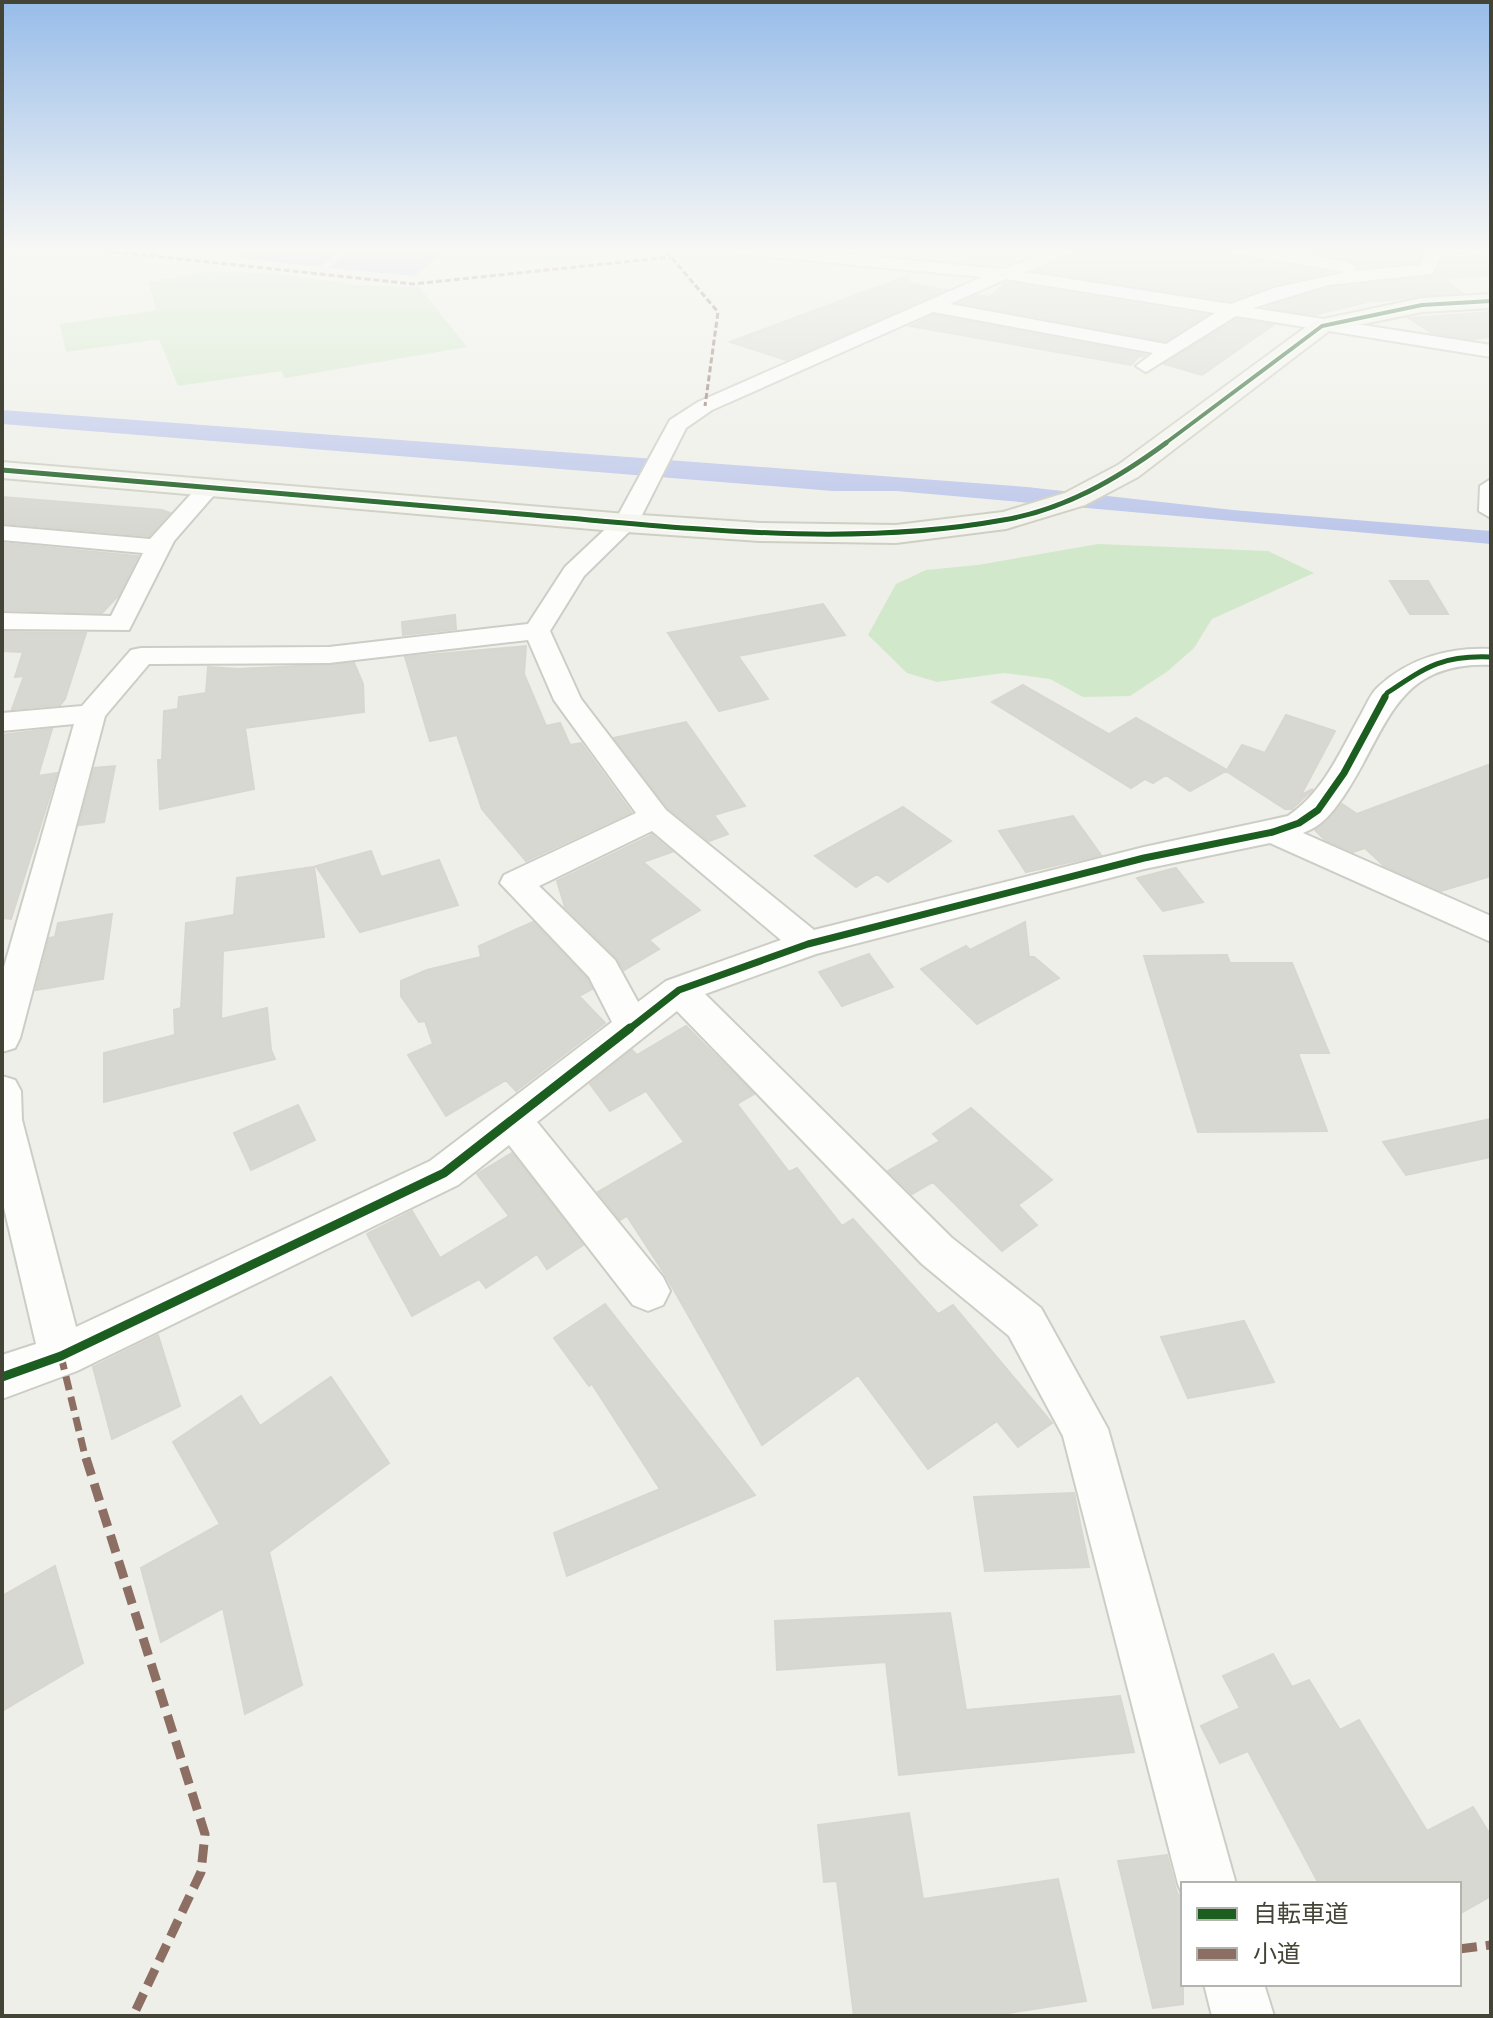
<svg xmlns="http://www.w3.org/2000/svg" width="1493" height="2018" font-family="'Work Sans','Noto Sans JP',sans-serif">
<rect width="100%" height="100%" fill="#efefe9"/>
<!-- green -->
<path fill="#d2e8cb" d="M208 272 280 274 358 285 419 287 467 347 285 378 282 371 178 386 159 339 66 352 60 324 156 310 149 282Z
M1098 544 1268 551 1314 573 1212 619 1194 648 1168 671 1130 696 1083 697 1050 679 1004 673 937 682 907 673 868 635 896 584 926 570 978 565Z"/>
<!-- water -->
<path fill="#bdc7ea" d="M252 248H346L320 267 237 258Z
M355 248H449L414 276 328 268Z
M2 410 1027 487 1233 510 1491 531V544L896 491H833L2 424Z"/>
<!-- building -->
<path fill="#d8d8d2" stroke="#d7d7cf" stroke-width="2" d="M1087 248H1220L1231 256 1330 272 1273 285 1231 301 1036 271Z
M1283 248H1404L1424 251 1418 262 1360 267 1348 259Z
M1445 255 1491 262V275L1444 279 1463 293 1367 302 1314 315 1266 307 1329 288 1432 277Z
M907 276 910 283 946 290 786 360 730 342Z
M1006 282 1207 315 1165 341 960 303 978 295 990 297Z
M1491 312V337L1472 339 1432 333 1409 318Z
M933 315 1146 355 1138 357 1131 365 910 326Z
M1237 319 1273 325 1202 375 1164 364Z
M2 497 162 510 170 513 149 536 2 523Z
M2 543 138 556 118 596 102 613 2 610Z
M1390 581H1428L1448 614H1410Z
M823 604 845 635 738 656 768 699 719 711 668 633Z
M455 615 456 629 403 635 402 622Z
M2 632 86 633 65 699 60 705 12 709 24 676 15 677 23 652 2 651Z
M526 646 524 674 546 726 560 723 570 745 581 743 631 812 526 861 482 809 457 735 430 741 405 657Z
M354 663 363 684 364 712 245 728 254 789 160 809 158 760H162L164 711 178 709 179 697 206 693 208 667 239 669Z
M1023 685 1109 734 1136 718 1227 770 1242 745 1265 753 1286 715 1335 731 1301 795 1313 789 1292 809H1285L1226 771 1190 791 1166 775 1153 783 1145 779 1131 788 992 702Z
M686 722 745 806 714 815 728 834 709 841 668 808 614 738Z
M52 729 38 776 57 773 11 919 2 918V735Z
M1491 764V876L1441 891 1384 866 1365 848 1353 852 1325 840 1315 830 1342 804 1357 814Z
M115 766 104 822 79 825 94 768Z
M903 807 951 841 888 882 877 874 856 887 815 856Z
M1073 816 1101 855 1026 872 999 831Z
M652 835 672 852 643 862 700 910 649 940 659 949 624 970 617 958 565 907 557 881Z
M371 851 381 877 439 860 458 905 360 932 316 866Z
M314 867 324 937 223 951 221 1019 267 1008 271 1050 275 1059 104 1102V1053L175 1035 174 1010 181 1008 186 923 234 915 237 878Z
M1176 868 1203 902 1163 911 1137 878Z
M112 914 103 979 36 990 49 938 55 937 58 923Z
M533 922 587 979 592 989 579 996 605 1023 516 1091 506 1080 446 1116 408 1055 433 1044 425 1021 419 1022 401 996V981L427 970 481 957 479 946Z
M1025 922 1029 957H1034L1059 978 977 1024 921 969 966 946 970 950Z
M869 954 893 987 842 1006 819 972Z
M1227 955 1230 963H1292L1329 1053H1298L1327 1131 1198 1132 1144 956Z
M686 1026 754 1094 737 1104 789 1172 797 1168 842 1226 853 1219 938 1314 953 1305 1052 1423 1018 1447 997 1421 928 1469 858 1375 762 1445 666 1276 627 1216 620 1220 598 1192 684 1142 646 1091 610 1111 590 1084 632 1050 637 1055Z
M298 1105 315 1140 251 1170 234 1133Z
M971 1108 1052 1180 1018 1205 1037 1225 1002 1251 933 1182 912 1194 888 1171 940 1141 933 1134Z
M1491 1119V1157L1406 1175 1383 1142Z
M512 1153 583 1245 547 1269 537 1254 486 1288 479 1279 412 1316 367 1234 412 1211 440 1258 509 1216 477 1174Z
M605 1304 755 1495 567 1576 554 1533 660 1489 592 1384 589 1386 554 1338Z
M1244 1321 1274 1382 1188 1398 1161 1337Z
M158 1335 180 1406 112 1439 93 1367Z
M331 1377 389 1463 269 1552 302 1685 245 1714 223 1608 161 1642 141 1568 220 1524 173 1442 241 1396 260 1426Z
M1074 1493 1089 1567 985 1571 974 1497Z
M55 1566 83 1663 2 1711V1596Z
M950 1613 966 1710 1120 1696 1134 1752 899 1775 886 1662 777 1670 775 1621Z
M1273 1654 1292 1687 1309 1680 1340 1730 1359 1720 1427 1831 1473 1807 1491 1836V1896L1459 1914V1884H1319L1248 1751 1220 1763 1201 1726 1240 1708 1223 1676Z
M909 1813 923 1899 1058 1879 1086 2001 988 2016H854L837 1881 824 1882 818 1825Z
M1167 1855 1177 1893 1183 1899V2004L1153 2008 1118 1861Z"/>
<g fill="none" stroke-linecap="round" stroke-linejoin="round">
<!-- street casing -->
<g stroke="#cdcdc7" stroke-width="4">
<path id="street" d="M721 248H784L1003 269 1060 248H1084L1025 272 1231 304 1274 288 1346 272 1231 253 1223 248H1263L1348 262 1357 267 1354 271 1420 265 1429 248H1445L1432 274 1328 285 1253 308 1491 345V357L1236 316 1146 372 1136 366 1153 353 933 312 712 410 686 428 638 523 584 576 550 631 581 699 666 810 814 930 1144 847 1288 816C1323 792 1339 754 1359 718 1365 708 1370 694 1378 687 1409 658 1450 647 1491 649V665C1393 661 1388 731 1343 797 1332 813 1322 826 1303 833L1491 916V942L1270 843 1144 869 816 954 705 994 952 1238 1041 1308 1108 1429 1236 1884H1183V1896L1178 1884 1063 1436 1009 1336 922 1264 677 1011 537 1122 663 1277 670 1291 663 1305 648 1311 633 1305 509 1145 458 1185 77 1371 2 1399V1355L36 1344 2 1199V1076L15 1080 21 1091 22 1120 76 1327 430 1161 612 1022 589 977 500 883 504 875 636 813 554 700 528 640 329 663 149 664 105 716 20 1038 15 1048 2 1052V974L74 724 2 731V713L82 706 131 650 141 648 329 647 528 624 565 567 616 519 670 420 698 402 982 277 729 253ZM1006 279 1215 313 1166 344 950 304ZM652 831 781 940 666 981 638 1002 615 960 539 886Z
M1456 248H1491V257L1458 252Z
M1491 479V518L1479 511 1480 486Z
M210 480 221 487 174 541 129 630 2 629V613L111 616 143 553 2 540V526L150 539 202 482Z
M1204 1984H1264L1274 2016H1212Z"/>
</g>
<!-- secondary casing -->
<g stroke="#cecfc2" stroke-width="4">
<path id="secondary" d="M1491 294V308L1422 312 1329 331 1138 477 1085 505 1006 529 896 543 760 541 626 532 2 478V462L626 514 760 523 896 525 1003 512 1065 493 1118 465 1314 321 1422 298Z"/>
</g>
<!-- street -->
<use href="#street" fill="#fdfdfc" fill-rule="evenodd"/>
<!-- secondary -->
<use href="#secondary" fill="#f5f5ef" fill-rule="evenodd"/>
<!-- quiet-far2 -->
<path stroke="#8d6e63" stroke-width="3" stroke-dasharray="6 3" stroke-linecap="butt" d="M78 248 413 284 671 257
M666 251 718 312 705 406"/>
<!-- quiet-far1 -->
<path stroke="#8d6e63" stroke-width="7" stroke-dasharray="14 7" stroke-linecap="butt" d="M61 1356 86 1460"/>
<!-- quiet -->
<path stroke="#8d6e63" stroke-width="9" stroke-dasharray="18 9" stroke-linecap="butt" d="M86 1458 205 1834 201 1872 133 2016
M1459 1949 1491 1945"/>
<!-- cycleway-far3 casing -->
<g stroke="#fff" stroke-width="7">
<path id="cycleway-far3" d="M1163 445 1322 326 1422 305 1491 301"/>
</g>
<!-- cycleway-far2 casing -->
<g stroke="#fff" stroke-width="8">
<path id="cycleway-far2" d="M2 470C179 485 356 500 533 515 688 528 849 548 1003 520 1064 510 1117 479 1166 443
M1384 699 1387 693C1426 667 1442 655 1491 657"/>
</g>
<!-- cycleway-far1 casing -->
<g stroke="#fff" stroke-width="11">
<path id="cycleway-far1" d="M628 1030 679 990 808 944 1144 858 1273 832 1299 823 1318 810 1344 773 1385 697"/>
</g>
<!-- cycleway casing -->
<g stroke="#fff" stroke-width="14">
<path id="cycleway" d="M2 1377 61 1356 444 1173 630 1028"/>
</g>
<!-- cycleway-far3 -->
<use href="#cycleway-far3" stroke="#1b5e20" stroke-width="4"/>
<!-- cycleway-far2 -->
<use href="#cycleway-far2" stroke="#1b5e20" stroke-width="5"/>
<!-- cycleway-far1 -->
<use href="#cycleway-far1" stroke="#1b5e20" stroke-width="7"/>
<!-- cycleway -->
<use href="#cycleway" stroke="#1b5e20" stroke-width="9"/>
</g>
<!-- sky -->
<linearGradient id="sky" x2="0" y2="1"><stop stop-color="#97bce9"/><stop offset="0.47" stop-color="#f8f8f5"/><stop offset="1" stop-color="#f8f8f5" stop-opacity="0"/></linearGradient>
<rect width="1493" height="531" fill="url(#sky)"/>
<!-- border -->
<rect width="1493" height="2018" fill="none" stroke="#444436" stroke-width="8"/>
<!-- legend -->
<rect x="1181" y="1882" width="280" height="104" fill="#ffffff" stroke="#b4b4af" stroke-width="2"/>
<rect x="1197" y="1908" width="40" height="12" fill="#1b5e20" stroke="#b4b4af" stroke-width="2"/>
<text x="1253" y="1922" font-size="24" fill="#444436">自転車道</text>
<rect x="1197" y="1948" width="40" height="12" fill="#8d6e63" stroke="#b4b4af" stroke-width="2"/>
<text x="1253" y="1962" font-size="24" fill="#444436">小道</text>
</svg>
